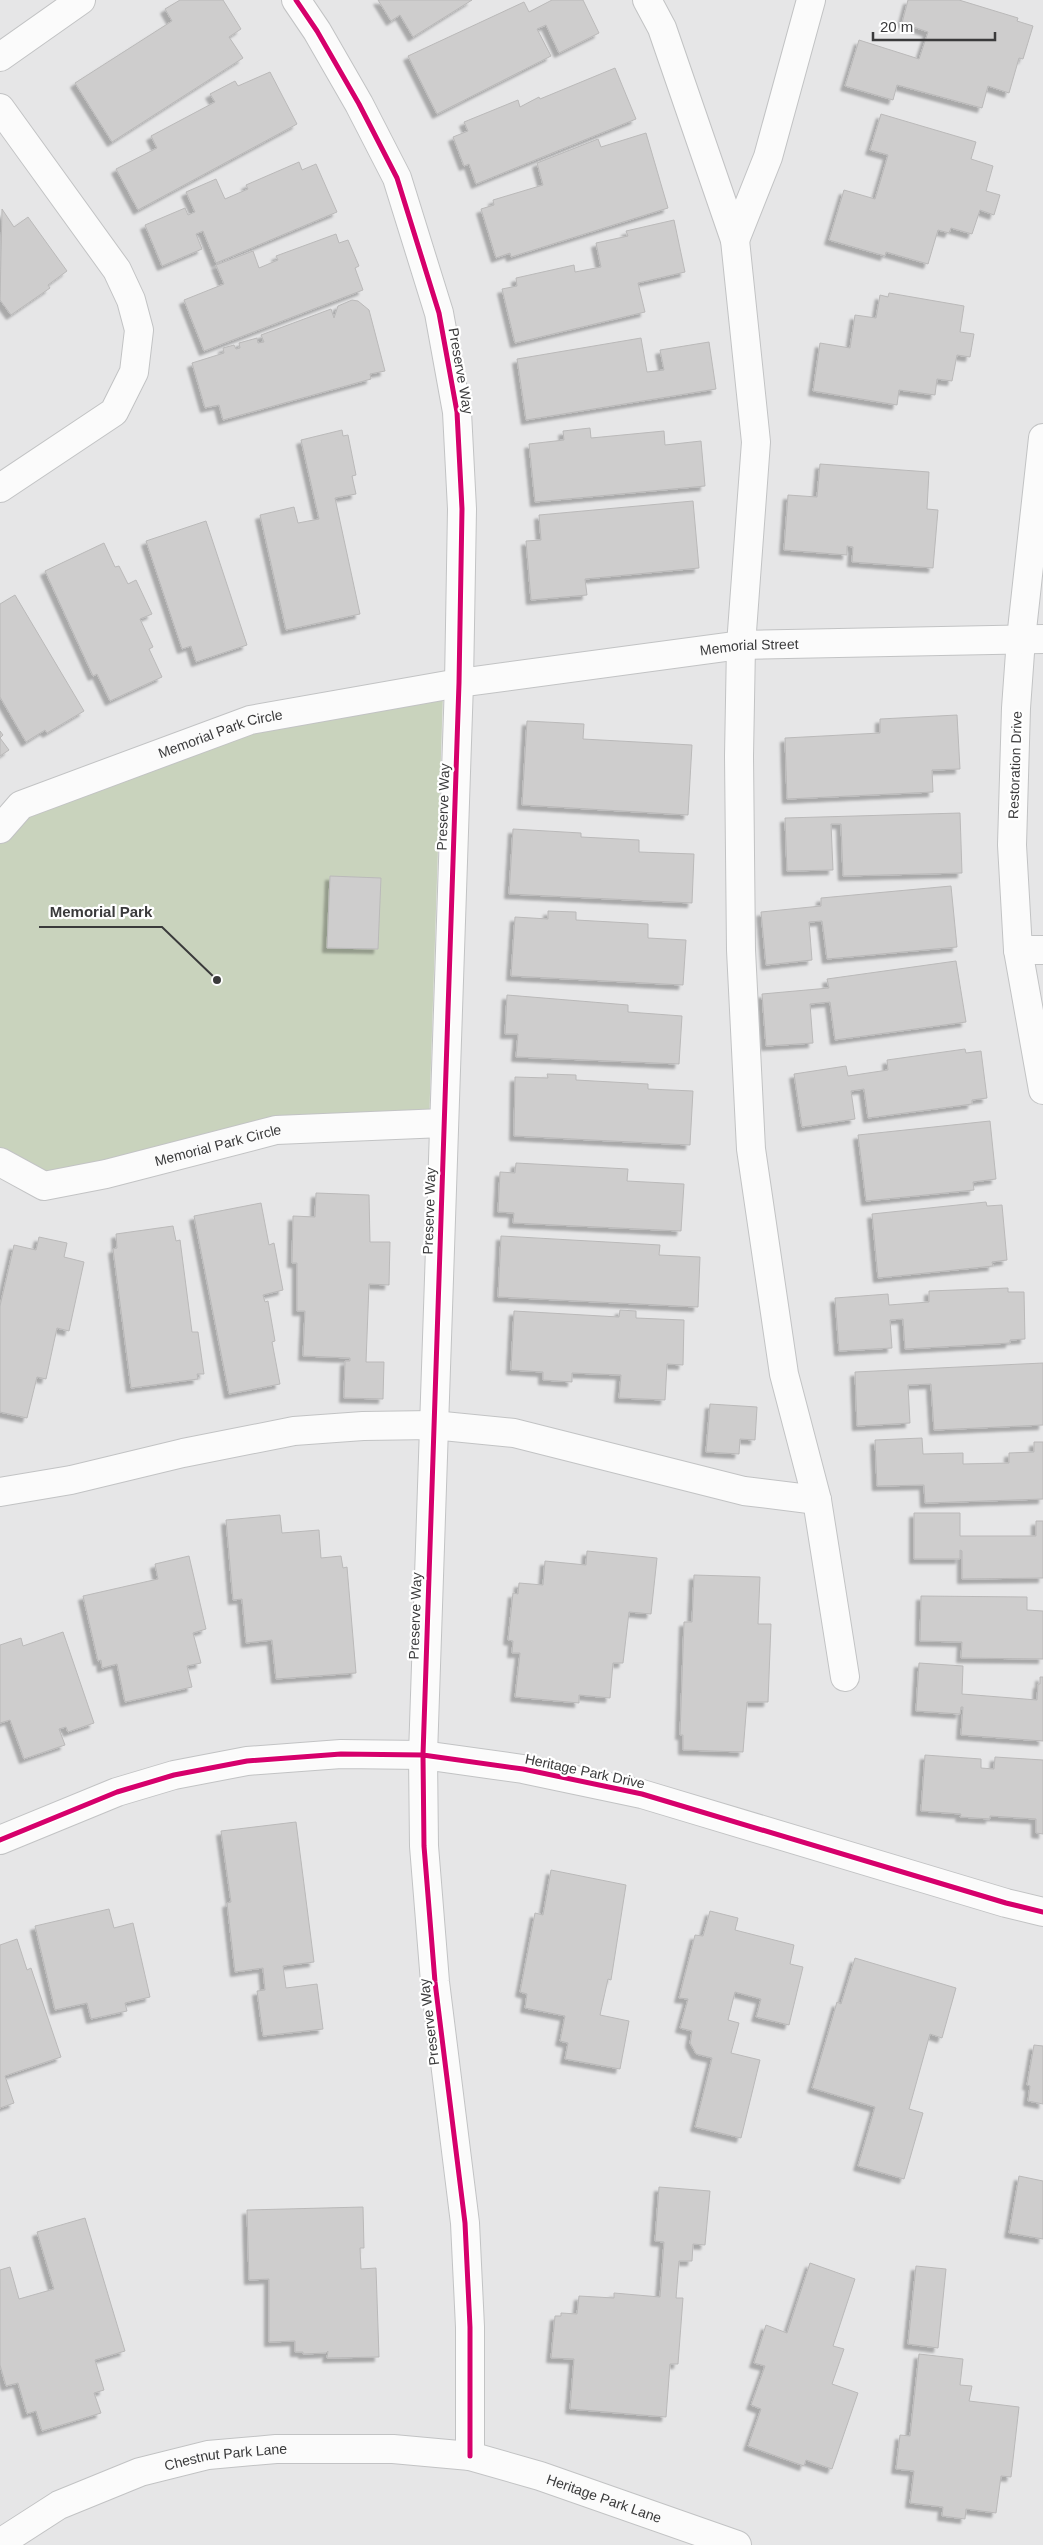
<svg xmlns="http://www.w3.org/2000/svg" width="1043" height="2545" font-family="Arial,sans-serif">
<defs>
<filter id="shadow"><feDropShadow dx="-4.5" dy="4.5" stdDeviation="1" flood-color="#0004"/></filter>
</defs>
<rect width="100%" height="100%" fill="#e6e6e7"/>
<!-- green -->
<path fill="#c9d3bd" d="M443 693 429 1124 276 1130 44 1186 0 1162V837L39 798 250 720Z"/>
<!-- building -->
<path fill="#cecdcd" stroke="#bab9b9" filter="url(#shadow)" d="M180 0H223L241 29 229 37 243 58 112 142 75 83 172 21 165 9Z
M378 0H472L413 37 400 15 391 21Z
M552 0H583L599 33 559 53 546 25 537 29 551 56 437 114 408 56 524 2 529 12Z
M908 0H959L1018 18 1017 21 1033 26 1023 59 1019 58 1009 93 988 86 982 108 897 85 893 100 845 86 859 40 919 59 928 32 902 23Z
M615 68 636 119 476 184 469 164 464 166 453 137 468 131 464 122 518 100 520 107 539 97 540 99Z
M270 72 297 124 138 210 116 169 157 148 151 136 215 102 210 94 235 81 238 86Z
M881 114 976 142 971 159 993 166 986 191 1000 195 994 215 980 210 972 234 951 228 949 233 938 230 928 264 886 252 885 256 829 240 844 190 875 199 888 155 870 150Z
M646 133 668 208 511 257 510 253 496 258 481 209 494 205 493 200 543 185 537 163 598 139 601 147Z
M299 162 302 170 316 164 337 212 216 263 203 231 196 234 202 249 162 266 145 225 185 208 188 215 195 212 186 192 216 179 225 199 248 189 246 185Z
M2 209 14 227 28 217 67 271 48 285 50 288 11 315 0 300Z
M674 220 685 272 638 283 645 312 515 343 502 289 517 286 516 278 574 265 575 272 601 267 596 243 628 236 626 231Z
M336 234 339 243 348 240 359 266 355 268 363 290 204 351 184 300 224 284 216 265 253 251 259 268 278 260 276 256Z
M889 293 964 306 960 332 974 334 970 357 957 355 952 381 937 379 935 395 899 390 897 405 813 391 820 343 850 348 855 315 876 318 880 295 888 297Z
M352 300 358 301 369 310 385 371 370 374 371 379 223 420 219 405 205 408 192 363 224 353 223 348 234 345 236 349 240 348 239 343 257 338 258 343 264 342 261 335 331 309 334 318 338 306Z
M641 338 647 372 664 370 660 350 709 342 716 389 526 420 517 359Z
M590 428 591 438 664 431 665 445 701 441 705 486 535 502 529 444 564 440 563 431Z
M342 430 343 436 348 435 356 475 352 476 356 494 335 498 360 614 286 630 260 515 294 507 298 523 319 519 301 440Z
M820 464 929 472 927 509 938 510 933 568 852 562 853 547 847 546V555L784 550 788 495 817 497Z
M693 501 699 568 585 579 587 595 531 600 526 541 541 540 539 515Z
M206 521 247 645 196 662 191 646 182 649 146 541Z
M104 543 115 567 119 566 128 584 136 580 152 614 140 619 153 647 149 649 162 677 110 701 97 674 93 676 45 571Z
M15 595 84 711 47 733 45 730 26 742 0 697V604Z
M957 715 960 769 932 770 933 792 787 799 785 738 880 733V719Z
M527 721 584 724 583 739 692 745 688 815 522 805Z
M0 731 3 735 0 738 9 750 0 756Z
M960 813 962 873 843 876 841 824H831L833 870 787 871 785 818Z
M513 829 581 833V837L639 840V852L694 854 692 903 509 894Z
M330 876 381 878 378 949 327 948Z
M951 886 957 947 827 959 822 921 809 922 812 960 766 965 761 912 821 906V898Z
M548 911 576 912V920L648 924V938L686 940 683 985 511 976 515 917 548 919Z
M956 961 966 1022 835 1040 830 1002 810 1004 813 1043 766 1046 762 994 829 988 827 979Z
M507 995 628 1005V1012L682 1016 679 1064 516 1057 518 1034H505Z
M965 1049 966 1053 981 1051 987 1098 972 1100V1104L868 1118 864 1089 851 1091 855 1119 802 1127 794 1074 846 1066 848 1076 888 1070 887 1060Z
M547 1074 576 1075V1080L648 1084V1089L693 1091 690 1145 514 1136 515 1077 548 1078Z
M990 1121 996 1179 973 1182 974 1190 866 1201 858 1135Z
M516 1163 628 1169 627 1181 684 1184 681 1231 513 1223 514 1213 498 1212 500 1172 515 1173Z
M316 1193 369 1195 370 1242H390L389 1285 369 1284 366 1362H384L383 1399 344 1398 345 1361H350V1358L303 1356 305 1311H297V1263H292L293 1216 315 1217Z
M986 1202 987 1206 1002 1205 1007 1260 992 1262 993 1266 878 1278 872 1214Z
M261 1203 269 1245 274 1243 283 1290 263 1295 265 1302 268 1301 275 1341 272 1342 280 1384 229 1394 194 1216Z
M173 1226 176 1241 180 1240 192 1332H198L204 1374H197L198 1379 131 1388 113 1249 117 1248 116 1234Z
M501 1236 660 1245 659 1255 700 1257 698 1307 498 1297Z
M39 1237 67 1243 64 1257 84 1262 69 1331 57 1328 46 1379 37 1377 27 1418 0 1412V1306L14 1245 36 1250Z
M1008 1288V1292H1024L1025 1339 1010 1340V1343L905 1349 903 1319 890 1320 892 1348 839 1351 835 1298 888 1294 889 1305 902 1304 929 1302V1291Z
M620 1310 636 1311V1318L684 1320 683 1365 667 1364 665 1400 619 1398 621 1375 572 1373V1382L543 1380V1372L511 1370 514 1311 619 1317Z
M1043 1363V1425L934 1430 931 1384 908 1385 910 1423 857 1426 855 1372Z
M710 1404 757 1407 755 1440 740 1439 739 1454 706 1452Z
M922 1438 923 1454 963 1453V1464L1009 1463V1453L1034 1452V1442H1043V1499L925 1503 924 1485 877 1486 875 1440Z
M914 1513H960V1536H1036V1521H1043V1578L962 1579V1551L960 1550V1559H914Z
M280 1515 282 1533 319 1530 321 1558 341 1556 343 1568 347 1567 356 1673 276 1679 272 1640 246 1643 242 1599 233 1600 226 1520Z
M587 1551 657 1558 651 1614 629 1612 623 1663H613L610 1698 579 1695V1703L515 1697 520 1653H512L513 1641 508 1640 513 1593 518 1594 519 1583 543 1585 545 1561 586 1565Z
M189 1556 206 1629 193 1633 201 1663 187 1666 192 1687 125 1702 117 1664 102 1668 101 1660 98 1661 83 1596 158 1579 155 1564Z
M694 1575 760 1577 758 1624H771L768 1702H747L743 1752 683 1750V1735H680L684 1622H692Z
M921 1596 1027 1597V1610L1043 1611V1659L961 1658 962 1642 920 1641Z
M63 1632 94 1723 68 1732 66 1727 59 1729 65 1745 24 1759 10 1720 0 1723V1645L21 1638 23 1646Z
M919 1663 963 1666 962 1694 1037 1700 1038 1684H1040V1677H1043V1741L961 1735 963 1707H961L960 1714 916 1711Z
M925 1755 981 1759V1768L994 1769 995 1757 1043 1760V1834L1036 1833V1819L990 1816V1819L960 1817 961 1814 921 1811Z
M296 1822 314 1962 283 1966 286 1988 317 1984 323 2029 263 2036 257 1991 265 1990 263 1968 235 1972 227 1903 231 1902 221 1831Z
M551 1870 626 1885 611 1980 608 1979 600 2015 629 2021 620 2069 565 2059 568 2043 560 2041 565 2016 525 2008 527 1994 520 1992 535 1913 543 1915Z
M109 1909 114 1928 133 1923 150 1997 125 2003 127 2011 91 2019 87 2003 55 2010 35 1926Z
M710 1911 738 1918 735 1930 794 1945 790 1964 803 1967 789 2025 756 2017 761 1999 735 1992 728 2020 739 2023 731 2053 760 2060 741 2138 695 2127 712 2058 696 2054 690 2043 692 2031 680 2028 688 1999 679 1998 695 1935 703 1936Z
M17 1939 27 1970 31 1968 61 2057 5 2076 14 2103 0 2108V1945Z
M855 1958 956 1988 942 2038 930 2034 909 2109 923 2113 904 2179 858 2166 875 2107 812 2088 837 2002 841 2004Z
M1034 2045 1043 2046V2104L1028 2101 1030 2086 1027 2085Z
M1019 2176 1043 2181V2239L1009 2233Z
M659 2187 710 2191 705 2245 693 2244 692 2261H679L676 2298H683L678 2364H670L666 2417 570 2409 574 2359 551 2358 555 2316H561V2313L577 2314 579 2296 614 2298V2293L660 2297 664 2242 655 2241Z
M363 2207 364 2248H360L361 2269 376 2268 379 2357 327 2358 328 2351 326 2353 303 2354V2352H295V2341L269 2342V2279L249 2280 247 2210Z
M85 2218 125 2351 95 2360 104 2390 94 2393 101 2413 42 2431 36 2411 27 2414 18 2383 6 2386 0 2365V2270L10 2267 19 2299 54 2289 37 2232Z
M810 2263 855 2279 833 2346 844 2349 832 2384 858 2393 832 2469 806 2460 804 2466 748 2446 761 2409 751 2405 765 2366 754 2363 766 2325 787 2333Z
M916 2266 946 2269 938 2348 908 2344Z
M919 2354 963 2359 960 2385 972 2386 969 2401 1019 2407 1011 2477 1001 2476 996 2513 966 2509 965 2519 942 2516 943 2507 910 2503 914 2471 896 2469 900 2435 910 2436Z"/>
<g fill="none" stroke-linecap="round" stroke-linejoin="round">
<!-- minor casing -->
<g stroke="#c2c3c4" stroke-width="30">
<g id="minor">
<path d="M296 0 317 31 359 104 397 178 439 313 457 412 462 509 459 683 423 1755 424 1846 435 1982 465 2223 470 2327V2456"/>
<path d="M647 0 662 28 735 240 756 442 741 645 739 756 741 950 751 1149 784 1374 817 1500 845 1677"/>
<path d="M0 57 81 0"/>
<path d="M0 108 117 270 131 300 139 330 134 372 114 412 0 488"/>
<path d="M735 240 768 157 811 0"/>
<path d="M1043 438 1021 639 1016 708 1012 845 1018 950 1043 1090"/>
<path id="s1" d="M0 829 21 805 250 720 459 683 741 645 1043 639"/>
<path d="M1018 950H1043"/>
<path id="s2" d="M0 1162 44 1186 106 1174 276 1130 443 1123"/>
<path d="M0 1492 71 1480 183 1453 294 1431 363 1426 433 1425 514 1433 744 1491 817 1500"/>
<path d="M0 1840 117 1792 174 1775 247 1761 341 1754 423 1755 523 1769 642 1794 1006 1903 1043 1912"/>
<path id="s3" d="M0 2543 59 2505 140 2472 208 2455 276 2449H393L470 2456 540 2476 737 2545"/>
</g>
</g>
<!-- minor -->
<use href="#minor" stroke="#fbfbfb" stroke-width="28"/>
<!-- cycleway casing -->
<g stroke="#fff" stroke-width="8">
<path id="cycleway" d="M296 0 317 31 359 104 397 178 439 313 457 412 462 509 459 683 423 1755 424 1846 435 1982 465 2223 470 2327V2456
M0 1840 117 1792 174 1775 247 1761 341 1754 423 1755 523 1769 642 1794 1006 1903 1043 1912"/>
</g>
<!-- cycleway -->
<use href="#cycleway" stroke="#d6006c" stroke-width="5"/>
</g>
<g text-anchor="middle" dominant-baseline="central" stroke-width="4.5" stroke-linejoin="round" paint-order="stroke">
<!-- street labels -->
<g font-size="14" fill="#3a3a3b" stroke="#fff">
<text transform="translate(461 371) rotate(80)">Preserve Way</text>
<text stroke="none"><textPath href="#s1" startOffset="781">Memorial Street</textPath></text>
<text stroke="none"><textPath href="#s1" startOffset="244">Memorial Park Circle</textPath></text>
<text transform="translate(1015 765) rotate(-88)">Restoration Drive</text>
<text transform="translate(443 807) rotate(-88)">Preserve Way</text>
<text stroke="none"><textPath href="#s2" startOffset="229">Memorial Park Circle</textPath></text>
<text transform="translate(429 1211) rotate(-88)">Preserve Way</text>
<text transform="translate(415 1616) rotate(-88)">Preserve Way</text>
<text transform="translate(585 1771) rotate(12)">Heritage Park Drive</text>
<text transform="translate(429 2022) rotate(-97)">Preserve Way</text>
<text stroke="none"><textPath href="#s3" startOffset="245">Chestnut Park Lane</textPath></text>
<text stroke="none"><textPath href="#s3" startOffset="631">Heritage Park Lane</textPath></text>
</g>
</g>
<!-- callouts -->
<path fill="none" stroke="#3a3a3b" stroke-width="2" d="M217 980L162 927H39"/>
<circle fill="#3a3a3b" stroke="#fff" stroke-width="2" cx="217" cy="980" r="5"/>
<g font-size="15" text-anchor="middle" font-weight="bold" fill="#3a3a3b" stroke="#fff" stroke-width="4.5" stroke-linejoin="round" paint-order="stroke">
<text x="101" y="917">Memorial Park</text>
</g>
<!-- scale -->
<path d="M873 32v8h122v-8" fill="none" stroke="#3a3a3b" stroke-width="2.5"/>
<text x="880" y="32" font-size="15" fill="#3a3a3b" stroke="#ffffff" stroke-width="4" paint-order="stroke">20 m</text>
</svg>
